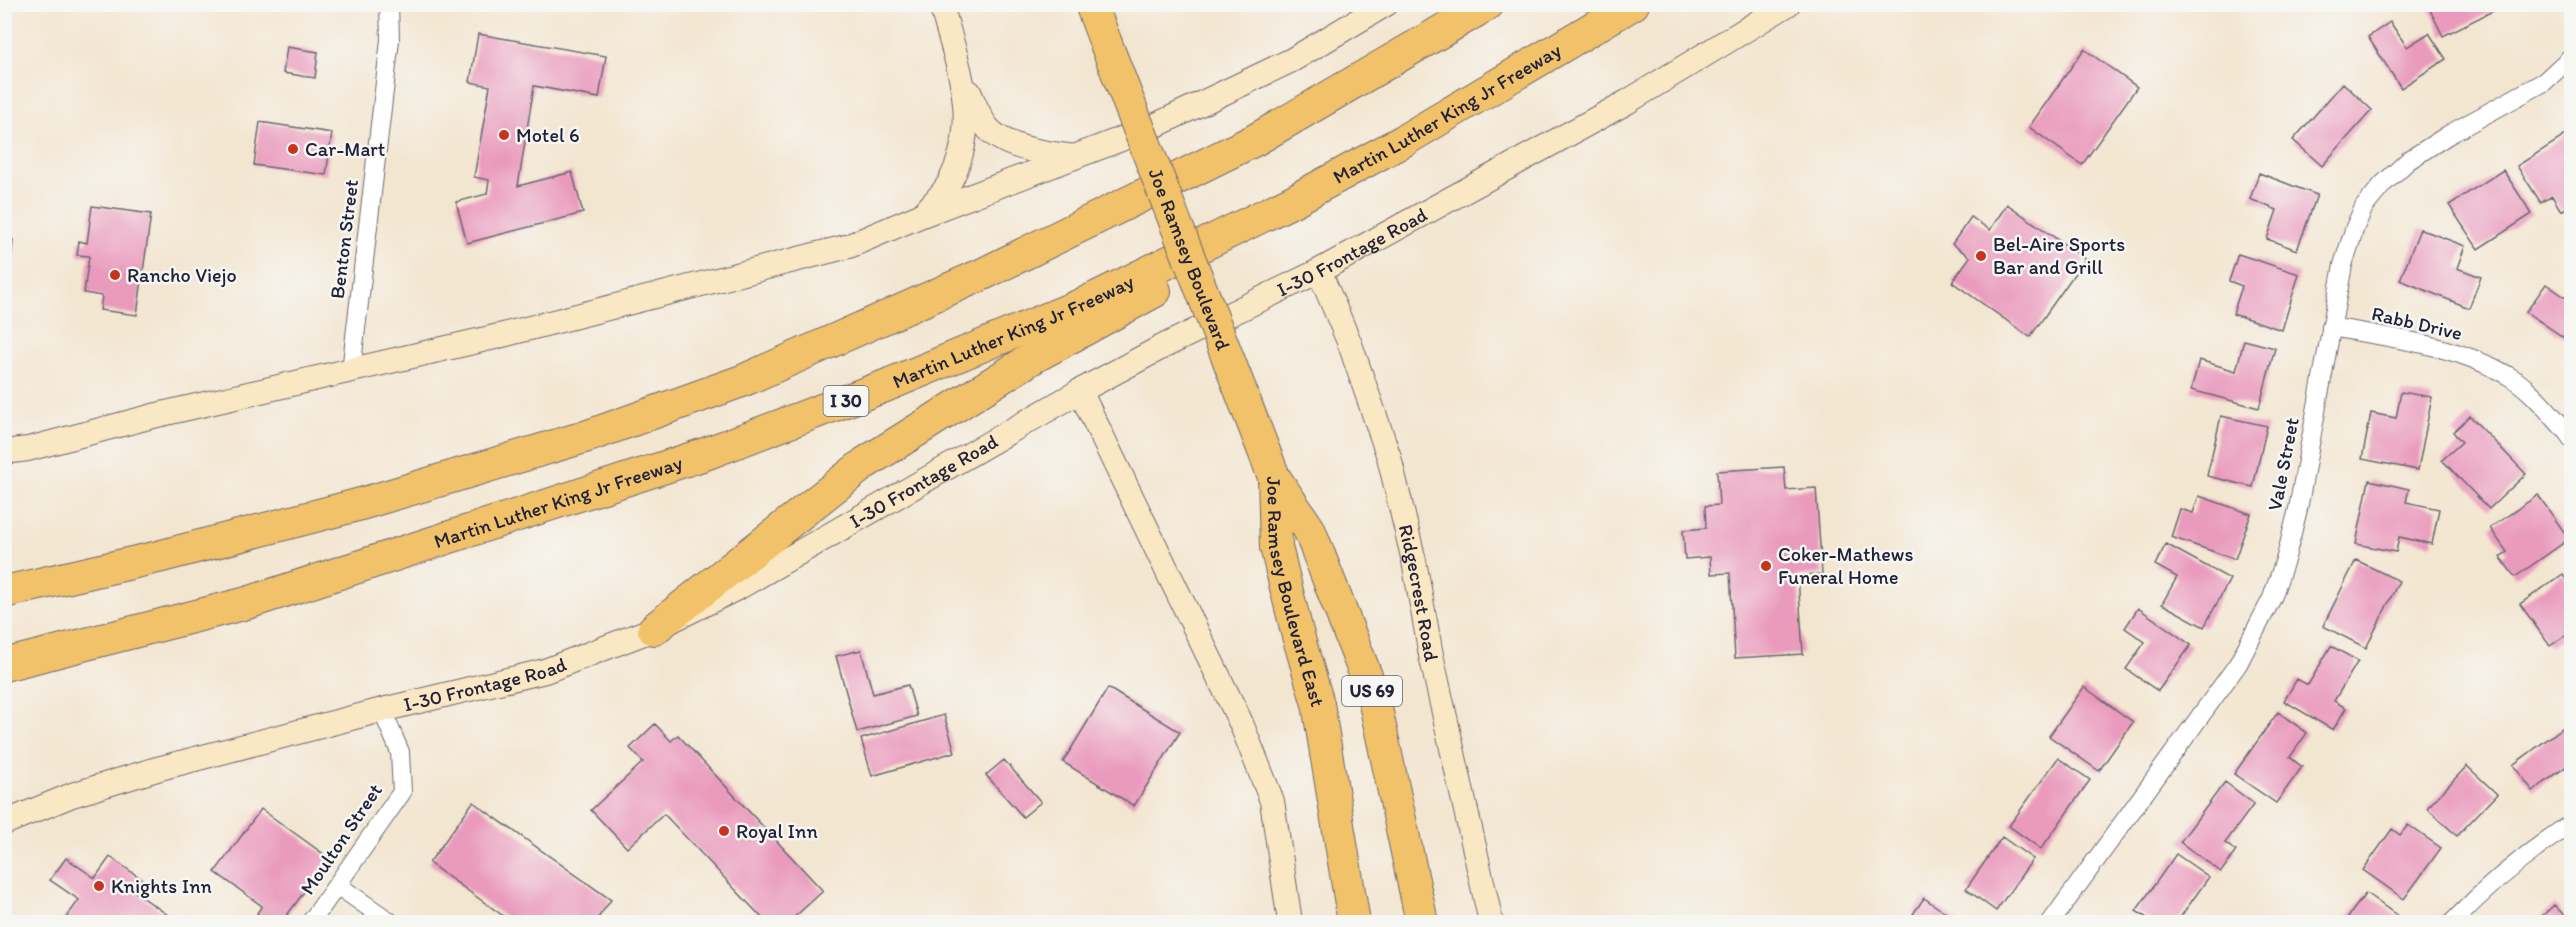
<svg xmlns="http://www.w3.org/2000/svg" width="2576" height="927" font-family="Itim,sans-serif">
<rect width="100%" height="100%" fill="#f6f6f2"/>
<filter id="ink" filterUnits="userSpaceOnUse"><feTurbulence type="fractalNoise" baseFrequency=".0167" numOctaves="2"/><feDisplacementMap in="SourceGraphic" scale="12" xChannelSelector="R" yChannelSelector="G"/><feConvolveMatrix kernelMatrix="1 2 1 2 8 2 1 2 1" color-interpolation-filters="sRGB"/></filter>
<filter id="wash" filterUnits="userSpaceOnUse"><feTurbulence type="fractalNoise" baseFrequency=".008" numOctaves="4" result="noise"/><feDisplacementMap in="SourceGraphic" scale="24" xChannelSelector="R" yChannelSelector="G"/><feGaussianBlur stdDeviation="1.35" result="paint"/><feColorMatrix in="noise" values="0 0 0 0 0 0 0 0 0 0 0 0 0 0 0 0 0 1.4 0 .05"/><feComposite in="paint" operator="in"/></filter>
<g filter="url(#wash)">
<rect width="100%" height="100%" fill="#f3e6d1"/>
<g id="blocks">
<!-- building -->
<path fill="#ea9bbd" d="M2430 4H2502L2503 6 2443 36 2428 6Z
M2390 22 2407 47 2429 33 2446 59 2401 88 2368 37Z
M478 34 606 56 599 98 534 86 518 186 572 172 583 213 467 243 456 202 487 194 489 180 474 177 490 86 470 82Z
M287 47 318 52 315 78 283 73Z
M2084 49 2137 87 2082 165 2029 127Z
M2343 83 2372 110 2322 166 2293 140Z
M260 122 332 133 326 175 254 165Z
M2572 131V205L2561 211 2552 196 2541 203 2517 166Z
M2503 170 2532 214 2478 249 2449 205Z
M2259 173 2317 195 2297 250 2267 239 2277 210 2250 199Z
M2007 204 2085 259 2030 337 1952 282 1970 257 1952 244 1971 217 1990 230Z
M92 206 151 214 137 315 100 310 102 296 84 293 89 256 77 255 79 241 87 243Z
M2420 229 2465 246 2457 268 2481 277 2469 308 2400 280Z
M4 239 13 240 6 311H4Z
M2238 254 2299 274 2282 330 2233 314 2242 286 2229 281Z
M2546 284 2572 302V343L2526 312Z
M2244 340 2275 348 2259 408 2191 390 2199 360 2236 371Z
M2401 392 2432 397 2418 470 2362 459 2371 413 2396 418Z
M2221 416 2267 426 2253 487 2207 476Z
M2470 416 2526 474 2489 509 2442 460 2462 442 2453 432Z
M1784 467 1786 490 1816 488 1822 574 1798 576 1803 654 1735 658 1730 573 1711 574 1710 557 1685 559 1683 530 1706 528 1705 506 1719 505 1717 471Z
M2369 480 2409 489 2406 502 2439 509 2432 544 2399 537 2396 552 2356 544Z
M2538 495 2569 539 2515 577 2500 557 2507 552 2490 528Z
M2199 496 2251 514 2235 559 2171 537 2180 509 2193 513Z
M2166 544 2230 579 2204 627 2162 604 2177 577 2155 565Z
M2356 560 2399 581 2366 648 2323 626Z
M2563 574 2572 586V631L2550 646 2520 604Z
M2138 608 2191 645 2158 691 2126 669 2145 642 2125 628Z
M2331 646 2358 661 2334 701 2346 708 2333 730 2284 701 2297 679 2308 685Z
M861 650 873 694 908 685 917 716 857 732 836 656Z
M2084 687 2133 722 2099 771 2049 736Z
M1108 688 1180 732 1134 806 1063 762Z
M2278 712 2307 733 2290 757 2302 767 2276 803 2234 774Z
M944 715 955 752 872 776 861 739Z
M655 724 671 741 678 735 823 891 789 922H766L664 814 627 848 591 810 643 762 630 748Z
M2565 726 2572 735V762L2533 791 2513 765Z
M2058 758 2090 780 2041 849 2009 826Z
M1004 760 1041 802 1023 817 986 775Z
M2467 766 2497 794 2457 836 2427 808Z
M2225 782 2254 804 2225 843 2236 851 2221 872 2180 842Z
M473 802 611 900 595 922H512L429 863Z
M261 809 329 858 282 922H270L257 913 262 906 215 872Z
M2408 825 2441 848 2404 899 2363 870 2392 829 2400 835Z
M2002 837 2033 859 1996 911 1966 889Z
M2176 854 2209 877 2177 922H2153L2136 911Z
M110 857 143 880 135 892 178 922H122L114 917 110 922H63L79 900 50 880 66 858 95 878Z
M2366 893 2399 917 2395 922H2344Z
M1924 898 1959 922H1925L1913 914Z
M2554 905 2571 922H2536Z"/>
</g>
</g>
<g filter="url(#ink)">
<use href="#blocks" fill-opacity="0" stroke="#6b6770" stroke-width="1.5"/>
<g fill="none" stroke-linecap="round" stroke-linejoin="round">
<!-- street casing -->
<g stroke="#6b6770" stroke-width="20">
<path id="street" d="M2331 327C2390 338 2454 344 2507 375 2531 388 2549 413 2567 432L2572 439
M351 371 390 40 389 4
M337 885 390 922
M311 922 402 792 400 752 382 710
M2051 922 2238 664 2272 598 2286 557 2298 509 2343 265 2355 227 2364 207 2383 184 2409 160 2448 135 2544 82 2572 56
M2453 922C2489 884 2528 852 2572 823"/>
</g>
<!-- secondary casing -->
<g stroke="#6b6770" stroke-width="26">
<g id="secondary">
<path d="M969 92C974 103 979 116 986 126 1003 149 1048 153 1074 157"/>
<path d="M924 213C931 205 942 195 948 185 983 123 958 68 941 4"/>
<path id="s1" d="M1319 271 1350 344 1389 457 1414 561 1431 655 1491 922"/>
<path d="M1080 391 1241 723 1272 801 1290 922"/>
<path d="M4 452 28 449 153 416 499 336 849 246 922 215 1150 128 1292 60 1386 4"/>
<path id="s2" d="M4 823 72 795 157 769 382 710 545 671 654 629 741 586 1080 391 1164 346 1319 271 1627 102 1788 4"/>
</g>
</g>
<!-- highway casing -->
<g stroke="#6b6770" stroke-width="34">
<g id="highway">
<path d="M1091 4 1105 41"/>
<path d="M1274 477 1309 529 1373 694 1422 922"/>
<path id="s3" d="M1274 477 1276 547 1297 632 1318 704 1354 922"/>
<path d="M4 592 158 557 361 504 588 436 742 381 983 274 1255 140 1488 4"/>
<path d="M654 629 865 463 1034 357 1155 291"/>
<path id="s4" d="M4 665 247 603 705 454 885 386 1085 303 1291 202 1403 141 1633 4"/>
</g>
</g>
<!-- street -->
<use href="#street" stroke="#fff" stroke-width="18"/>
<!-- secondary -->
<use href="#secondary" stroke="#fae7c3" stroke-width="24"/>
<!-- highway -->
<use href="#highway" stroke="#f2c26a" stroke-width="32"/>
<!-- highway-bridge casing -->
<g stroke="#6b6770" stroke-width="34" stroke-linecap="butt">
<g id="highway-bridge">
<path id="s5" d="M1105 41 1274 477"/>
</g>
</g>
<!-- highway-bridge -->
<use href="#highway-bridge" stroke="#f2c26a" stroke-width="32"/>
</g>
</g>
<!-- markers -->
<g fill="#c8321e" stroke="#f6f6f2" stroke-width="2">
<circle cx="504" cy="135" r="6"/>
<circle cx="293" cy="149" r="6"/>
<circle cx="1981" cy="256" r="6"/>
<circle cx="115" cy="275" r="6"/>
<circle cx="1766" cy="566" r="6"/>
<circle cx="724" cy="831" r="6"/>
<circle cx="99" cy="886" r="6"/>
</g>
<g text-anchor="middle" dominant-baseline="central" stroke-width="5" stroke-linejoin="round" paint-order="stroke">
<!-- shield labels -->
<g fill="#f6f6f2" stroke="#626272" stroke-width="1.5">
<rect x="823.5" y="386" width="45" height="30" rx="4.5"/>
<rect x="1342" y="676" width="60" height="30" rx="4.5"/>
</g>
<g font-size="18" font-weight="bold" fill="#22223b">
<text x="846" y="401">I 30</text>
<text x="1372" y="691">US 69</text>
</g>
<!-- street labels -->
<g font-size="20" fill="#22223b" stroke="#f6f6f2">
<text stroke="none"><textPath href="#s4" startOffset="1550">Martin Luther King Jr Freeway</textPath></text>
<text transform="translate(344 239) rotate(-83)">Benton Street</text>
<text stroke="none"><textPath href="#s2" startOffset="1473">I-30 Frontage Road</textPath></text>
<text stroke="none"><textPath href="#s5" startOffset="234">Joe Ramsey Boulevard</textPath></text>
<text transform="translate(2417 323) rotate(13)">Rabb Drive</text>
<text stroke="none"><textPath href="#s4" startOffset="1064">Martin Luther King Jr Freeway</textPath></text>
<text transform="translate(2283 464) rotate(-79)">Vale Street</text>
<text stroke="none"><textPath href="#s2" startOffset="987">I-30 Frontage Road</textPath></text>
<text stroke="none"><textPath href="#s4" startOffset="578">Martin Luther King Jr Freeway</textPath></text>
<text stroke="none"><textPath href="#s1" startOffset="338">Ridgecrest Road</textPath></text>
<text stroke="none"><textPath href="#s3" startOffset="117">Joe Ramsey Boulevard East</textPath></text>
<text stroke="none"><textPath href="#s2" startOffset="501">I-30 Frontage Road</textPath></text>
<text transform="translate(341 839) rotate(-56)">Moulton Street</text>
</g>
<!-- poi labels -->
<g font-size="20" fill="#22223b" stroke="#f6f6f2" text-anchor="start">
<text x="516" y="135">Motel 6</text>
<text x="305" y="149">Car-Mart</text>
<text x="1993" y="244">Bel-Aire Sports<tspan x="1993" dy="23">Bar and Grill</tspan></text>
<text x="127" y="275">Rancho Viejo</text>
<text x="1778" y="554">Coker-Mathews<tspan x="1778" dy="23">Funeral Home</tspan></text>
<text x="736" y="831">Royal Inn</text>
<text x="111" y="886">Knights Inn</text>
</g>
</g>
<!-- margin -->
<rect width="2576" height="927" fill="none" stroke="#f6f6f2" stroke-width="24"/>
</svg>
